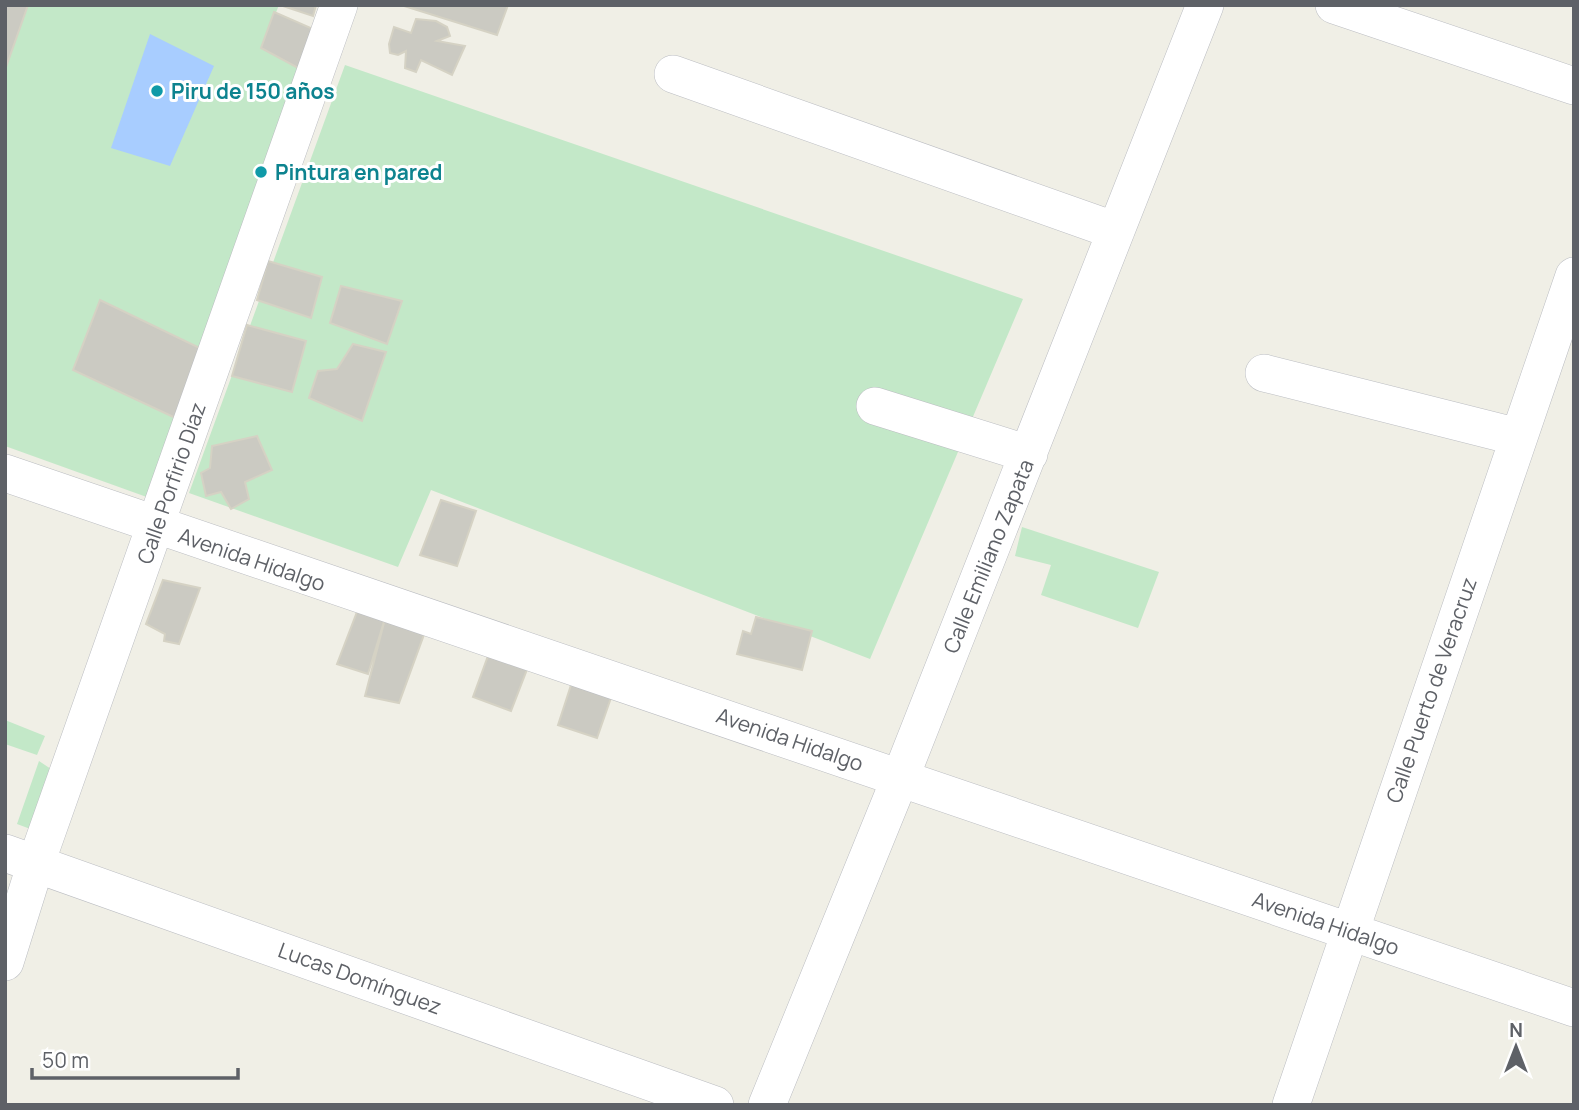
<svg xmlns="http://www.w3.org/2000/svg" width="1579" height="1110" font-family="Manrope,sans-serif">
<rect width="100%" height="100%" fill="#f0efe6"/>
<!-- green -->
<path fill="#c3e8c8" d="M5 5H279L262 47 300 69 155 500 5 446Z
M345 65 1023 299 870 659 431 490 398 567 189 493Z
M1022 527 1159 572 1138 628 1041 595 1051 565 1015 556Z
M5 720 45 736 37 755 5 744Z
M39 761 54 771 33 830 17 824Z"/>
<!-- water -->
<path fill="#a8cdff" d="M150 34 214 66 170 166 111 148Z"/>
<!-- building -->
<path fill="#cbcac2" stroke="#d5d2c4" stroke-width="2" d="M5 5H28L5 70Z
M280 5H316L313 16Z
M401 5H508L497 35Z
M274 12 313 29 300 69 261 48Z
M416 19 436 21 447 27 450 36 437 41 465 46 452 75 421 60 416 72 405 68 406 51 398 55 390 53 389 44 394 27 411 33Z
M268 261 322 277 311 318 257 300Z
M341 286 402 301 387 344 330 323Z
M100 300 206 351 182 421 73 370Z
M247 325 306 341 292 392 232 376Z
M353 344 386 352 362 421 309 398 318 371 337 369Z
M257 436 272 470 245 482 249 499 231 509 221 492 206 496 201 473 210 468 212 446Z
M441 500 476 511 457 566 420 555Z
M163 580 200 588 179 644 164 641 165 634 146 624Z
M360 604 386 615 368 674 337 664Z
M386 615 426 629 399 703 365 696Z
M756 617 812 631 802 670 737 654 743 631 751 634Z
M492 645 531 659 511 711 473 697Z
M572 682 612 695 597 738 558 725Z"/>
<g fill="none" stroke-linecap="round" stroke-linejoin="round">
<!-- minor casing -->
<g stroke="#bbbdc2" stroke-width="38">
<path id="minor" d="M1334 5 1574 86
M673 74 1116 231
M1264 373 1518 437
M875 406 1029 454
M5 473 1574 1008
M5 853 715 1105
M5 962 36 863 339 5
M767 1105 901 776 1205 5
M1291 1105 1574 276"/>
</g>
<!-- minor -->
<use href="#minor" stroke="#fff" stroke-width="37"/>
</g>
<!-- markers -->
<g fill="#0f9aa8" stroke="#fff" stroke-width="2.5">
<circle cx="157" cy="91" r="7"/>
<circle cx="261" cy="172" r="7"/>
</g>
<g text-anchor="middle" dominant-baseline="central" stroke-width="6" stroke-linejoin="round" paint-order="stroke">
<!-- culture labels -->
<g font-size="21" font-weight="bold" fill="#0d838f" stroke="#fff" text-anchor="start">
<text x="171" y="91">Piru de 150 años</text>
<text x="275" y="172">Pintura en pared</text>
</g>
<!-- street labels -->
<g font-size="21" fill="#5e6167" stroke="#fff">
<text transform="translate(171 483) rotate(-71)">Calle Porfirio Díaz</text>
<text transform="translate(988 556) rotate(-68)">Calle Emiliano Zapata</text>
<text transform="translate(252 559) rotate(19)">Avenida Hidalgo</text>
<text transform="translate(1431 690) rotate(-71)">Calle Puerto de Veracruz</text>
<text transform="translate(790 739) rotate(19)">Avenida Hidalgo</text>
<text transform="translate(1326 923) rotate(19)">Avenida Hidalgo</text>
<text transform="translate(360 978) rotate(20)">Lucas Domínguez</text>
</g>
</g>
<!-- border -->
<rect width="1579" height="1110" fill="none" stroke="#5e6167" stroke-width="14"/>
<!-- north arrow -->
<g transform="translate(1516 1047)" stroke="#ffffff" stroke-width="5" paint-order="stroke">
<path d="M0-5L12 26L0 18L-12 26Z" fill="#5e6167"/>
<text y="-10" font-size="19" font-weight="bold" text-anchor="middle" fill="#5e6167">N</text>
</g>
<!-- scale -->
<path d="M32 1068v10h206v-10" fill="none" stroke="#5e6167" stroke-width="3.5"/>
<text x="42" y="1068" font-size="21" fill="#5e6167" stroke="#ffffff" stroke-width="5" paint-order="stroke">50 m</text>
</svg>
